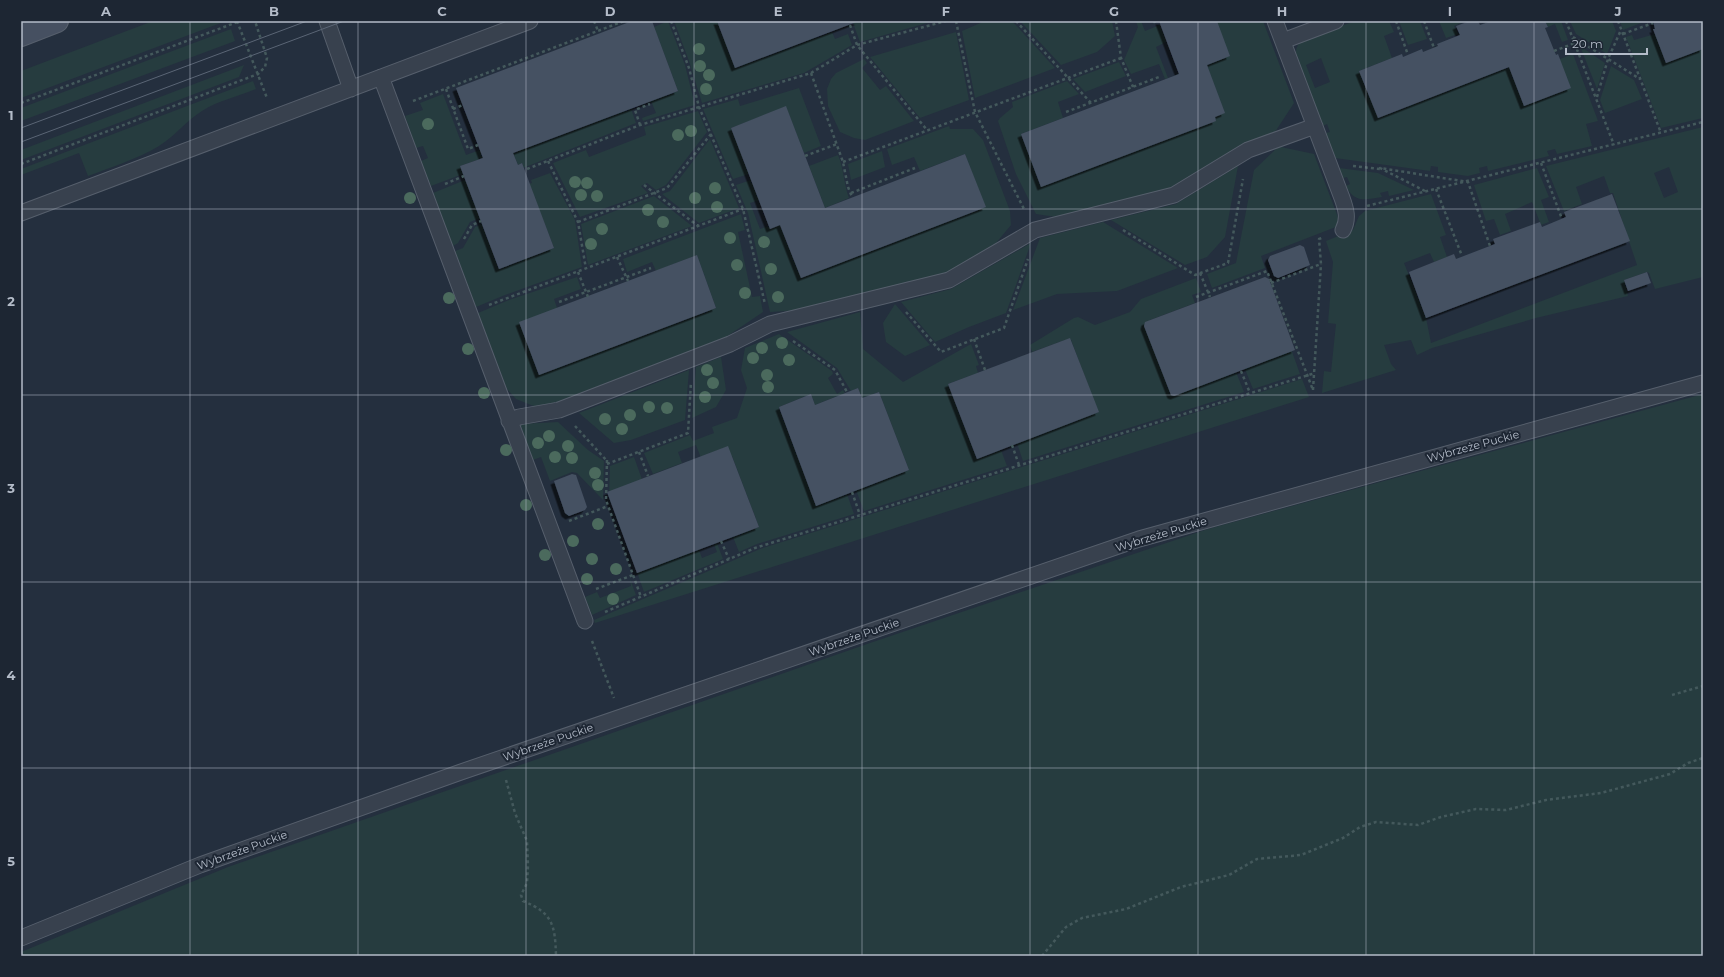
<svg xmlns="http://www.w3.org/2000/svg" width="1724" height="977" font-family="Montserrat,sans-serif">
<defs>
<filter id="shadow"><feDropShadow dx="-3.5" dy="3.5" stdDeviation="0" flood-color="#0009"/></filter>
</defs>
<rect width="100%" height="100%" fill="#242f3e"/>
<!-- green -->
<path fill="#263c3f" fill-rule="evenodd" d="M153 21H226L21 98V71Z
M668 21 685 65 695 105 643 121 642 118 656 113 651 101 678 91 654 27Z
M674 21H717L736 68 832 32 835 39 848 34 852 45 804 73 702 103 689 61Z
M859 21H934L860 42 853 23Z
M985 21H1012L1055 68 975 98 962 31Z
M1020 21H1112L1115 36 1097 52 1061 65Z
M1136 21H1141L1145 31 1160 25 1166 42 1156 47 1168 78 1165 79 1159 64 1131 74 1124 60 1138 27Z
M1217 21H1263L1294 103 1275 132 1239 146 1168 189 1056 217 1036 214 1016 174 998 121 1000 118 1013 107 1012 102 1067 81 1079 94 1058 102 1063 118 1021 134 1041 186 1207 124V65Z
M1355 21H1389L1394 32 1384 36 1392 58 1359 71 1378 118 1509 67 1524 106 1560 59 1573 54 1598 121 1586 124 1592 146 1557 154 1555 149 1547 151 1549 156 1488 171 1487 166 1479 168 1480 173 1468 176 1438 172V167L1431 166 1430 171 1335 158 1326 133 1330 132 1327 124 1323 126 1296 53C1296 49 1297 45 1301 42 1313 34 1340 27 1355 21ZM1321 58 1330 82 1315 88 1306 65Z
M1399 21H1420L1427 39 1408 45Z
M1439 21H1462L1463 22 1454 26 1458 34 1446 38Z
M1545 21H1561L1568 40 1562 42 1555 24 1548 27Z
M1570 21H1612L1616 31 1607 54 1576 34Z
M1620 21H1640L1641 23 1623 30Z
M231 29 235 41 21 121V108Z
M956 32 969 100 920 118 870 57Z
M1655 34 1666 63 1703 49V118L1661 128 1626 37 1632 35 1634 40Z
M1580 46 1605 63 1597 89Z
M864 59 867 63 862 68 880 90 886 86 914 121 865 140 854 138 840 132 828 106 827 89 831 79 836 73Z
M1119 62 1126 76 1085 92 1073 79Z
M244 65 239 77 21 160V150Z
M1611 66 1634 80 1642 99 1605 113 1600 100Z
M253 81 256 89C239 96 217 101 202 111 186 121 175 136 159 146 137 159 112 167 88 176L79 153 21 175V169Z
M799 88 821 146 804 153 786 107 731 128 749 174 733 179 703 109 738 99 740 106Z
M443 94 466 155 480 150 483 158 460 166 463 174 431 186 421 161 428 158 423 146 416 148 405 116 423 110 420 103Z
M631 109 636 123 523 168 522 163 518 165 513 153Z
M698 111 707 132 666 185 656 190 647 183 641 186 648 193 580 217 553 163 586 150 589 157 646 135 644 127Z
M949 126 950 129H973L983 140 1010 211 1011 225 996 243 944 274 803 310 770 312 748 213 736 185 751 180 759 200 750 203 760 229 769 226 770 229 780 225 801 278 985 207 965 154 920 171 914 157 892 165 887 149Z
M1703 127V277L1655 289 1649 273 1647 272 1624 280 1628 296 1536 318 1432 348 1417 355 1411 340 1384 345 1391 364 1396 370 1322 393 1324 371 1331 372 1336 324 1328 323 1333 262 1326 241 1353 230 1359 216 1365 211 1431 194 1446 235 1440 237 1447 257 1434 262 1430 253 1404 263 1426 318 1431 343 1637 265 1613 193H1610L1604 176 1576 187 1582 204 1564 211 1546 166ZM1669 167 1678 192 1664 198 1654 173Z
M710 139 739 208 699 223 662 194 670 191Z
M1281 147 1314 154 1341 225 1261 256 1265 268 1212 288 1207 274 1236 263 1254 170 1277 148Z
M882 151 885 167 851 180 848 164Z
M838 155C844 169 844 185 849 198L825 208 809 166Z
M1238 166 1225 237 1207 257 1185 265 1111 220 1176 204Z
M1339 168 1378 173 1414 190 1389 196 1388 191 1380 193 1382 197C1365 200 1354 203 1346 186L1350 184 1347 177 1343 178Z
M1537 168 1549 197 1541 200 1549 222 1541 225 1532 202 1505 214 1511 231 1500 235 1494 219 1486 221 1474 185Z
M550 173 575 220 582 267 505 295 476 307 455 251 463 248 475 227 482 224 499 269 554 248 529 184 532 183 531 180Z
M465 180 480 218 470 222 458 243 453 246 433 193Z
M654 196 692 226 588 265 581 224Z
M741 214 745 230 738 232 752 297 760 296 763 312 726 337 557 402 536 407 516 399 507 389 478 313 509 300 577 277 581 289 554 299 557 308 559 367 716 308 697 255 656 271 652 262 627 272 623 259Z
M1103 222 1178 268 1117 291 1057 294 1013 310 1040 238Z
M1031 243 1006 313 969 327 935 342 901 302 951 289Z
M1196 278 1201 292 1192 295 1195 303 1150 320 1234 367 1244 392 1023 461 1017 443 1098 412 1071 340 1067 342 1065 340 1032 352 1030 345 1074 318 1078 317 1095 325 1130 312 1141 299Z
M895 304 930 345 905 356 886 342 883 323Z
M860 312 863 349 903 382 971 344 979 365 976 366 978 373 948 384 977 459 1001 450 1007 466 864 511 856 490 909 470 879 392 862 398 858 388 851 391 837 368 787 332Z
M779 334 832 371 833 374 828 378 837 394 843 390 845 393 815 405 811 394 779 407 816 506 847 494 854 514 757 544 739 552 733 537 759 527 732 456 703 463 696 445 678 452 682 463 653 474 644 453 690 435 693 441 714 433 712 427 737 418 747 388 741 370 745 348Z
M1290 346 1300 374 1253 389 1243 364Z
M721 357 726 390 716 407 692 418 696 367Z
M689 370 685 420 631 440 614 443 579 413Z
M1302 379 1309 397 595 623 594 620 760 549Z
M1703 394V956H21V952L228 867 870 643 1208 529Z
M558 422 588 450 604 461 603 500 577 473 572 472 550 481 541 457 533 460 520 424Z
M634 457 644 485 609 498 610 466Z
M717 543 723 559 644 592 637 572 697 545 702 558 717 552 714 544Z
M630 579 636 595 592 615 585 597 597 592 600 598 631 586Z"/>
<!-- building -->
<path fill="#455162" filter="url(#shadow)" d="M632 21H652L678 91 513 153 518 165 522 163 554 248 499 269 460 166 483 158 456 88Z
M717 21H859L735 68Z
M1159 21H1217L1230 56 1207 65 1225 113 1215 117 1216 121 1041 187 1021 134 1179 74Z
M1470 21H1478L1480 25 1491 21H1545L1548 27 1545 28 1556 55 1558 54 1571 88 1524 106 1509 67 1378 118 1359 71 1402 54 1403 57 1422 49 1423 52 1438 46 1437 44 1460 35 1456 26Z
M1653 21H1703V49L1666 63 1653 29H1655Z
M786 106 825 208 965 154 986 207 801 278 780 225 770 229 731 128Z
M1612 194 1630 241 1426 318 1409 272 1454 254 1456 259 1495 244 1493 239 1540 222 1542 227 1566 217 1564 212Z
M1300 245 1304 247 1310 265 1278 278 1274 276 1268 260 1270 256Z
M697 255 716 308 539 375 519 322Z
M1647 272 1651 283 1628 291 1624 280Z
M1265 277 1269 279 1295 350 1174 396 1171 395 1144 326 1145 322Z
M1070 338 1099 412 977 459 948 384Z
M858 388 862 398 879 392 909 470 816 506 779 407 811 394 815 405Z
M728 446 759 527 637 573 607 492Z
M572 474 576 475 587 507 585 510 569 516 565 513 554 481Z"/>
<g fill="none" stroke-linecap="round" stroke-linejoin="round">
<!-- service casing -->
<g stroke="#565f6c" stroke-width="17">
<path id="service" d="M327 21 351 89
M1275 21 1342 198C1346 209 1349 219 1343 230
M1283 41 1336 21
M381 77 585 621
M21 213 530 21
M509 421 519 417 559 410 730 344 770 324 949 280 1035 230 1174 195 1248 150 1315 126
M21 938 200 865 461 772 1139 539 1703 383"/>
</g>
<!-- secondary casing -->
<g stroke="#565f6c" stroke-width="24">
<path id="secondary" d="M21 35 57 21"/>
</g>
<!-- path -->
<path stroke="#44595c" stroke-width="2.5" stroke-dasharray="3 3" stroke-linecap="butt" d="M237 21 267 98
M594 21 598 31
M671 21 689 68 699 107 743 209 765 304
M956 21 975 112 1025 211
M1016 21 1091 103
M1116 21 1121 58 1133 87
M1154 21 1155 23
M1396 21 1408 55
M1424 21 1434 48
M1566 21 1614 145
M1618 21 1661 133
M850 25 857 45 927 130
M1623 34 1653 23
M1573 37 1640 79
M1554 51 1575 43
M811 73 843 162 848 187 852 197
M446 89 468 149 478 145
M1597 97 1608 59 1621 30
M413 101 624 21
M21 103 240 21
M453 109 463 105
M1066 112 1159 77
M640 125 635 110 650 104
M805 156 837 144
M548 161 578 222 586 269
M843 162 1121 58
M1541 163 1562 219
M21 164 258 74 265 67 267 58 255 21
M1353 166 1380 169
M527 169 640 125 811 73 857 45 946 21
M445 184 464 176
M644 185 698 226
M1436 189 1462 256
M1425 191 1380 168 1468 182 1490 246
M851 193 915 168
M1367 206 1703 122
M578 222 667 188 711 134
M1123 230 1195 275 1228 263 1243 179
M464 239 472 225 481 221
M617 257 628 281
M578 272 588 297
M1200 273 1210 297
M1271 283 1321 264 1319 239 1324 237
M1196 297 1267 271 1313 390
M559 302 651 268
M489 305 743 209
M906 312 941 352 1004 328 1028 259
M974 339 985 370
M793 341 835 370 847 392
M1241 371 1250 393
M1313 390 1321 264
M575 426 607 461
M1012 445 1019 465
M639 452 648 476
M607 460 606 500 641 597
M607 464 688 433 691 382
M852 492 860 515
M569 521 608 506
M721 541 729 559
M596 589 633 575
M605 612 755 548 1315 373
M592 641 614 698
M1672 695 1703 686
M506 780 515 813 527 841 528 866 527 883 521 895 523 901C553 913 555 925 556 956
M1042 956 1066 927 1082 918 1126 909 1181 887 1229 875 1257 859 1301 855 1343 838 1360 827 1376 822 1418 825 1441 817 1476 809 1506 810 1546 800 1601 793 1670 774 1688 763 1703 758"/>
<!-- service -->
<use href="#service" stroke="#38414e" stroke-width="15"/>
<!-- secondary -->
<use href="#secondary" stroke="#465061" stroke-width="22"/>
<!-- tram -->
<path stroke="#5a6575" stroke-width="1" d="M21 128 307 21
M21 142 344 21"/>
</g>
<!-- trees -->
<g fill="#4b6a5d">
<circle cx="699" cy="49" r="6"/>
<circle cx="700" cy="66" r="6"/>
<circle cx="709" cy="75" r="6"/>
<circle cx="706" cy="89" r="6"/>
<circle cx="428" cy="124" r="6"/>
<circle cx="691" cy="131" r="6"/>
<circle cx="678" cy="135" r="6"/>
<circle cx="575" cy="182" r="6"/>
<circle cx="587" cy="183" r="6"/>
<circle cx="715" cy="188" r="6"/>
<circle cx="581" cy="195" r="6"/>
<circle cx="597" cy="196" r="6"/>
<circle cx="410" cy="198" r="6"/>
<circle cx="695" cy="198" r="6"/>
<circle cx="717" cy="207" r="6"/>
<circle cx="648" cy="210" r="6"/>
<circle cx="663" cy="222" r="6"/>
<circle cx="602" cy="229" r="6"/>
<circle cx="730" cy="238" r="6"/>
<circle cx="764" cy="242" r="6"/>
<circle cx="591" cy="244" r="6"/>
<circle cx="737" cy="265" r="6"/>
<circle cx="771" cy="269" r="6"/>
<circle cx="745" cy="293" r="6"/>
<circle cx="778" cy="297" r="6"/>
<circle cx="449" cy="298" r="6"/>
<circle cx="782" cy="343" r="6"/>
<circle cx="762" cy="348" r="6"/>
<circle cx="468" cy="349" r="6"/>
<circle cx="753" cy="358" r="6"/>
<circle cx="789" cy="360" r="6"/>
<circle cx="707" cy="370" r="6"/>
<circle cx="767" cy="375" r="6"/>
<circle cx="713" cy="383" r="6"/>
<circle cx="768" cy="387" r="6"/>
<circle cx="484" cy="393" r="6"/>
<circle cx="705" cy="397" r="6"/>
<circle cx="649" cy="407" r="6"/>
<circle cx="667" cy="408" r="6"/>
<circle cx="630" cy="415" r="6"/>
<circle cx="605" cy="419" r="6"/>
<circle cx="622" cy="429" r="6"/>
<circle cx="549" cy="436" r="6"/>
<circle cx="538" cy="443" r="6"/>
<circle cx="568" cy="446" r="6"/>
<circle cx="506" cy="450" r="6"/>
<circle cx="555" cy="457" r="6"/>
<circle cx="572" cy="458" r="6"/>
<circle cx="595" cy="473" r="6"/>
<circle cx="598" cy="485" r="6"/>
<circle cx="526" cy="505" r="6"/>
<circle cx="598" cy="524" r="6"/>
<circle cx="573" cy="541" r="6"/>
<circle cx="545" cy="555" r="6"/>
<circle cx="592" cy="559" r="6"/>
<circle cx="616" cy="569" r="6"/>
<circle cx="587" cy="579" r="6"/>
<circle cx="613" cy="599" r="6"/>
</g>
<!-- grid -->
<path fill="none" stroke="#b4bcc9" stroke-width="1" stroke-opacity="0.55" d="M190 21V956M358 21V956M526 21V956M694 21V956M862 21V956M1030 21V956M1198 21V956M1366 21V956M1534 21V956M21 209H1703M21 395H1703M21 582H1703M21 768H1703"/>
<g text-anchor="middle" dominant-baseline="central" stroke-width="4" stroke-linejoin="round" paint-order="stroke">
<!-- street labels -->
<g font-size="11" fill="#b4bcc9" stroke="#1d2633">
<text transform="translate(1473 446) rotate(-15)">Wybrzeże Puckie</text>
<text transform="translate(1161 534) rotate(-17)">Wybrzeże Puckie</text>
<text transform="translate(854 637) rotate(-19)">Wybrzeże Puckie</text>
<text transform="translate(548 742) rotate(-19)">Wybrzeże Puckie</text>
<text transform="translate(242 850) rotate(-20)">Wybrzeże Puckie</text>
</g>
</g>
<!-- border -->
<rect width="1724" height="977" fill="none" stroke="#1d2633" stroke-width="44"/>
<!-- scale -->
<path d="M1566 48v6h81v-6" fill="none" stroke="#b4bcc9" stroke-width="2"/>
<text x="1572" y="48" font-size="12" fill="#b4bcc9" stroke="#1d2633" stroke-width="3" paint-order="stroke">20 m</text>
<rect x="22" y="22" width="1680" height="933" fill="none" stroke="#b4bcc9" stroke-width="1.5"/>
<g font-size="13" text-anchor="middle" font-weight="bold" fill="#b4bcc9">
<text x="106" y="16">A</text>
<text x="274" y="16">B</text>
<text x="442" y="16">C</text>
<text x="610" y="16">D</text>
<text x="778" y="16">E</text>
<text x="946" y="16">F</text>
<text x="1114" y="16">G</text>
<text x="1282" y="16">H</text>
<text x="1450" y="16">I</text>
<text x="1618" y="16">J</text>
<text x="11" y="120">1</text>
<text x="11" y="306">2</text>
<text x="11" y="493">3</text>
<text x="11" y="680">4</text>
<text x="11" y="866">5</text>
</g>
</svg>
